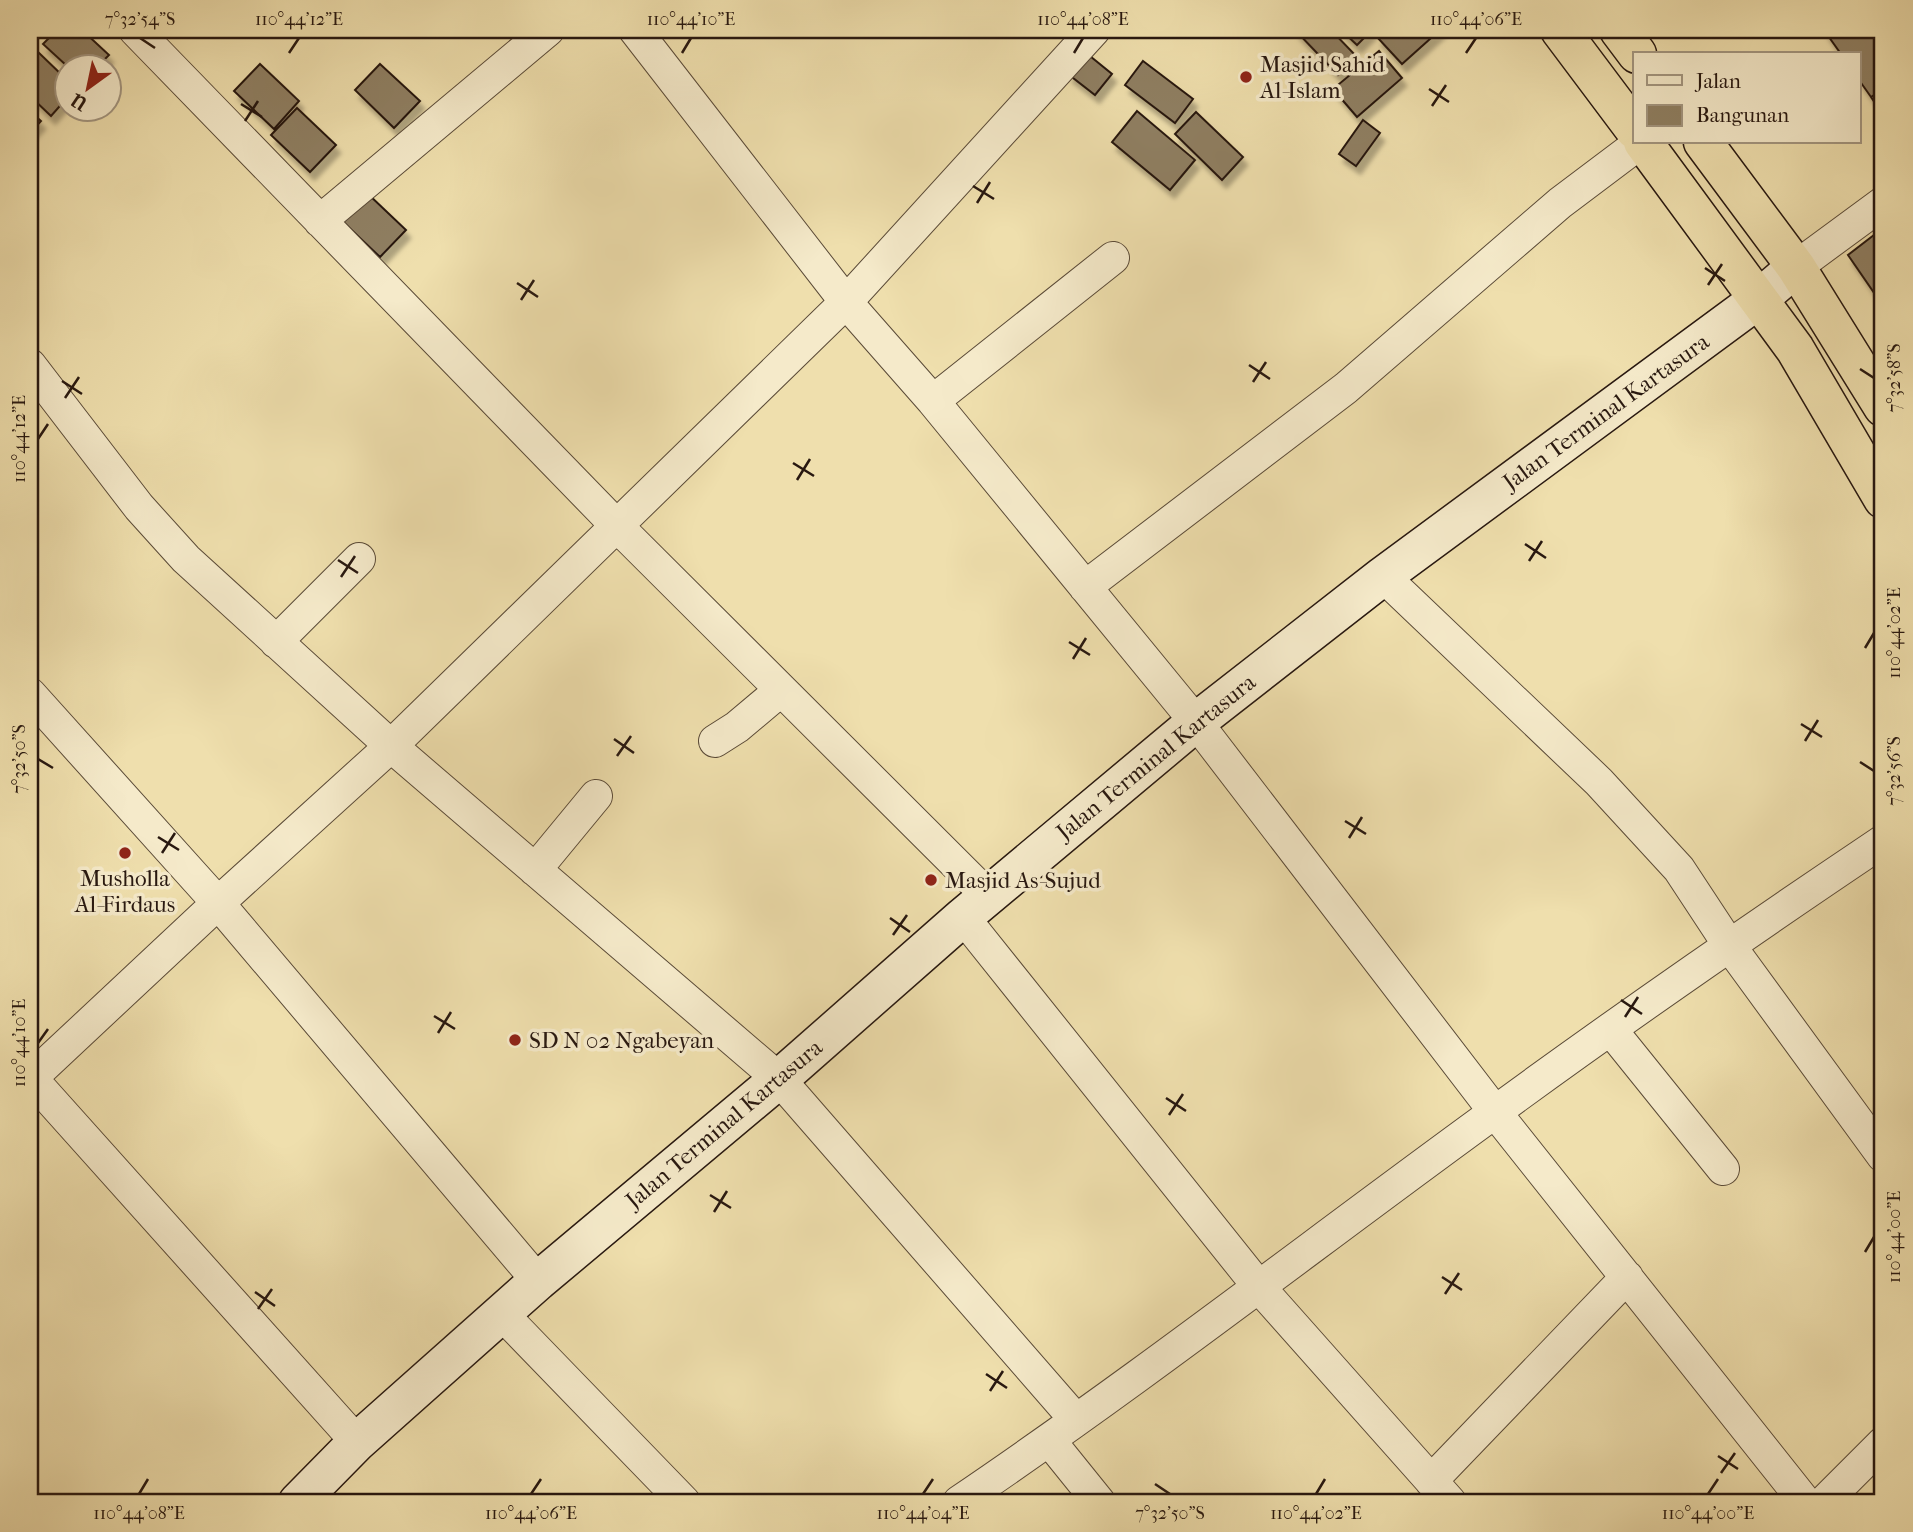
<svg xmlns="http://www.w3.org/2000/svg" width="1913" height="1532" font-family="'IM FELL French Canon',serif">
<defs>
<filter id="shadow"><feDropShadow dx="4.5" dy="8" stdDeviation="2" flood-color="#0004"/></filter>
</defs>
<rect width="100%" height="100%" fill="#efdfad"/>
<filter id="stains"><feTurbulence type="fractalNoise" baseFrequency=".00286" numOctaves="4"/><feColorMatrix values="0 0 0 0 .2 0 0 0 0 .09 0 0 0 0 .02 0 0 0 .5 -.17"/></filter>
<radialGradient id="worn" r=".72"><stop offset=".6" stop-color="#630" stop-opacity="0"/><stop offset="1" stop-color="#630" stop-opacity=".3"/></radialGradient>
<!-- building -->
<path fill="#8f7f62" stroke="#281810" stroke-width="2" filter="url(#shadow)" d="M57 30H82L109 55 98 66H67L43 44Z
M1295 30H1331L1357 57 1338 75Z
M1341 30H1372L1357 45Z
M1385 30H1440L1402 64 1377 37Z
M1824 30H1878L1883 38V89L1871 97 1859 80V54H1841Z
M37 51 66 79V99L51 116 30 96V58Z
M1379 51 1402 78 1357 117 1333 89Z
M1085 52 1112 74 1095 95 1068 74Z
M1143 61 1193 99 1175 123 1125 85Z
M260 64 299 101 274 129 234 91Z
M380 64 420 101 394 128 355 90Z
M1883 89V115L1871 97Z
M297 108 336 145 310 172 271 135Z
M30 111 41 121 30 133Z
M1137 111 1195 160 1170 190 1112 142Z
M1196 112 1243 157 1222 180 1175 134Z
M1363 120 1380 133 1356 166 1339 154Z
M367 193 406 230 380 257 341 220Z
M1883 228V297L1879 300 1848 255Z"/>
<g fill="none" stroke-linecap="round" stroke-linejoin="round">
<!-- street casing -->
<g stroke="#5a4a37" stroke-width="34">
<path id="street" d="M135 30 616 525 988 896
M635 30 846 302 933 401 1196 722 1495 1112 1805 1502
M320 221 548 30
M1796 267 1883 203
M30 365 139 507 186 559 391 746 779 1079 1076 1420
M933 401 1113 258
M1383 576 1599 782 1679 869 1729 945 1883 1156
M1085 587 1346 388 1560 203 1641 142
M276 642 359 559
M30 694 218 903 538 1281
M715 741 737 727 781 690
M535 870 596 796
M963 917 1259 1287 1450 1502
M1611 1030 1723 1169
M30 1077 357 1442
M31 1078 218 903 391 746 846 302 1094 30
M502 1314 684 1502
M1049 1440 1099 1502
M1431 1481 1627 1277
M959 1502C1142 1378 1316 1242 1495 1112 1622 1019 1752 929 1883 841
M1824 1502 1883 1443"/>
</g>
<!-- secondary casing -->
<g stroke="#281810" stroke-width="41">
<path id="secondary" d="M298 1502 357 1442 538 1281 779 1079 963 917 1196 722 1383 576 1760 298 1796 267"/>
</g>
<!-- highway casing -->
<g stroke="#281810" stroke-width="41">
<path id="highway" d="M1560 30 1635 130
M1619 30 1637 54
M1643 142 1795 349 1883 499
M1703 142 1796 267 1883 407"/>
</g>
<!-- street -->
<use href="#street" stroke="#f5eaca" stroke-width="32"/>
<!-- secondary -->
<use href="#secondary" stroke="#f5eaca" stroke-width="38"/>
<!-- highway -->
<use href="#highway" stroke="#efdfad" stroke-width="38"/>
</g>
<!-- ticks -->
<path fill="none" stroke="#281810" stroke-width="2.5" d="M140 38 155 48M289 53 299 38M682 53 691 38M1074 53 1083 38M1466 53 1476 38M1429 89 1449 102M241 104 262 117M1432 106 1446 85M245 121 258 101M973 186 994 199M977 203 990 182M1705 268 1725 281M517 283 538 297M1708 285 1722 264M521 300 534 280M1249 365 1270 379M1860 369 1874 378M62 381 82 394M1253 382 1266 362M65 398 79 377M38 439 48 424M793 463 814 476M797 480 810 459M1525 544 1546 558M338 560 358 573M1529 561 1542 541M341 577 355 556M1069 642 1090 655M1865 648 1874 633M1073 659 1086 638M1801 724 1822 737M614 739 634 753M1805 741 1818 720M617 756 631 736M38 759 53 768M1860 762 1874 771M1345 821 1366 834M158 837 179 850M1349 838 1362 817M162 853 175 833M890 918 910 932M893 935 907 915M1621 1000 1642 1014M434 1016 455 1029M1625 1017 1638 997M438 1033 451 1012M38 1043 48 1029M1166 1098 1186 1111M1169 1115 1183 1094M710 1195 731 1208M714 1212 727 1191M1865 1252 1874 1237M1442 1277 1462 1290M255 1292 275 1306M1445 1294 1459 1273M258 1309 272 1289M986 1374 1007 1388M990 1391 1003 1371M1718 1456 1738 1469M1721 1473 1735 1453M1155 1484 1170 1494M139 1494 148 1479M531 1494 541 1479M923 1494 933 1479M1316 1494 1325 1479M1708 1494 1718 1479"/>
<!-- markers -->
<g fill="#8f2418" stroke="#f5eaca" stroke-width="2.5">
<circle cx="1246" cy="77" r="7"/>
<circle cx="125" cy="853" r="7"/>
<circle cx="931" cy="880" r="7"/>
<circle cx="515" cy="1040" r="7"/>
</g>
<g text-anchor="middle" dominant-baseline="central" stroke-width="7" stroke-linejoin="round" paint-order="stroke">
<!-- poi labels -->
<g font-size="23" fill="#281810" stroke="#f5eaca" text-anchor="start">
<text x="1260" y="64">Masjid Sahid<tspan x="1260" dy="26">Al-Islam</tspan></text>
<text x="125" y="878" text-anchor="middle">Musholla<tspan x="125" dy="26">Al-Firdaus</tspan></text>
<text x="945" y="880">Masjid As-Sujud</text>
<text x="529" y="1040">SD N 02 Ngabeyan</text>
</g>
<!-- street labels -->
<g font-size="23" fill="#281810" stroke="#f5eaca">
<text transform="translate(1606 412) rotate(-36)">Jalan Terminal Kartasura</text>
<text transform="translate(1156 757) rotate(-39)">Jalan Terminal Kartasura</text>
<text transform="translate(724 1124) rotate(-40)">Jalan Terminal Kartasura</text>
</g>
</g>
<!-- margin -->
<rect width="1913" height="1532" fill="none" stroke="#efdfad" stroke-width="77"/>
<!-- legend -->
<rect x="1633" y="52" width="228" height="91" fill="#f5eaca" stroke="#a39680" stroke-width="2"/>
<rect x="1647" y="75" width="35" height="10" fill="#f5eaca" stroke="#a39680" stroke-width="2"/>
<text x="1696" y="88" font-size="21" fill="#281810">Jalan</text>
<rect x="1647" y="105" width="35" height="21" fill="#8f7f62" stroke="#a39680" stroke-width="2"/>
<text x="1696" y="122" font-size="21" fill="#281810">Bangunan</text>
<!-- north arrow -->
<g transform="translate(88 88) rotate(213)"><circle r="33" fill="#f5eaca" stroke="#a39680" stroke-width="2"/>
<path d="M0-5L12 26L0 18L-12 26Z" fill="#8f2418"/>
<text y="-10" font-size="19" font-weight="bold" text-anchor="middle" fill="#281810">U</text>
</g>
<rect x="38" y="38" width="1836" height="1456" fill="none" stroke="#281810" stroke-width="2.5"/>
<g font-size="18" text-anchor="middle" fill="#281810">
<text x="140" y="25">7°32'54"S</text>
<text x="299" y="25">110°44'12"E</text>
<text x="691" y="25">110°44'10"E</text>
<text x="1083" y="25">110°44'08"E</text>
<text x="1476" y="25">110°44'06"E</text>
<text transform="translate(1894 378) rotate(-90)" y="6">7°32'58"S</text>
<text transform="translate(19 439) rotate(-90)" y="6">110°44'12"E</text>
<text transform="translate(1894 633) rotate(-90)" y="6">110°44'02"E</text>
<text transform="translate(19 759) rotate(-90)" y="6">7°32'50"S</text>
<text transform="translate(1894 771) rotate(-90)" y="6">7°32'56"S</text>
<text transform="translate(19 1043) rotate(-90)" y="6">110°44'10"E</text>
<text transform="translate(1894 1237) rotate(-90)" y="6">110°44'00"E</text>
<text x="139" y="1519">110°44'08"E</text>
<text x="531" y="1519">110°44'06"E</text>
<text x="923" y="1519">110°44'04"E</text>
<text x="1170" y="1519">7°32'50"S</text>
<text x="1316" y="1519">110°44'02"E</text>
<text x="1708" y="1519">110°44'00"E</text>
</g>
<rect width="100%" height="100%" filter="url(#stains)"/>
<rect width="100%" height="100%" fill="url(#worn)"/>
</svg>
